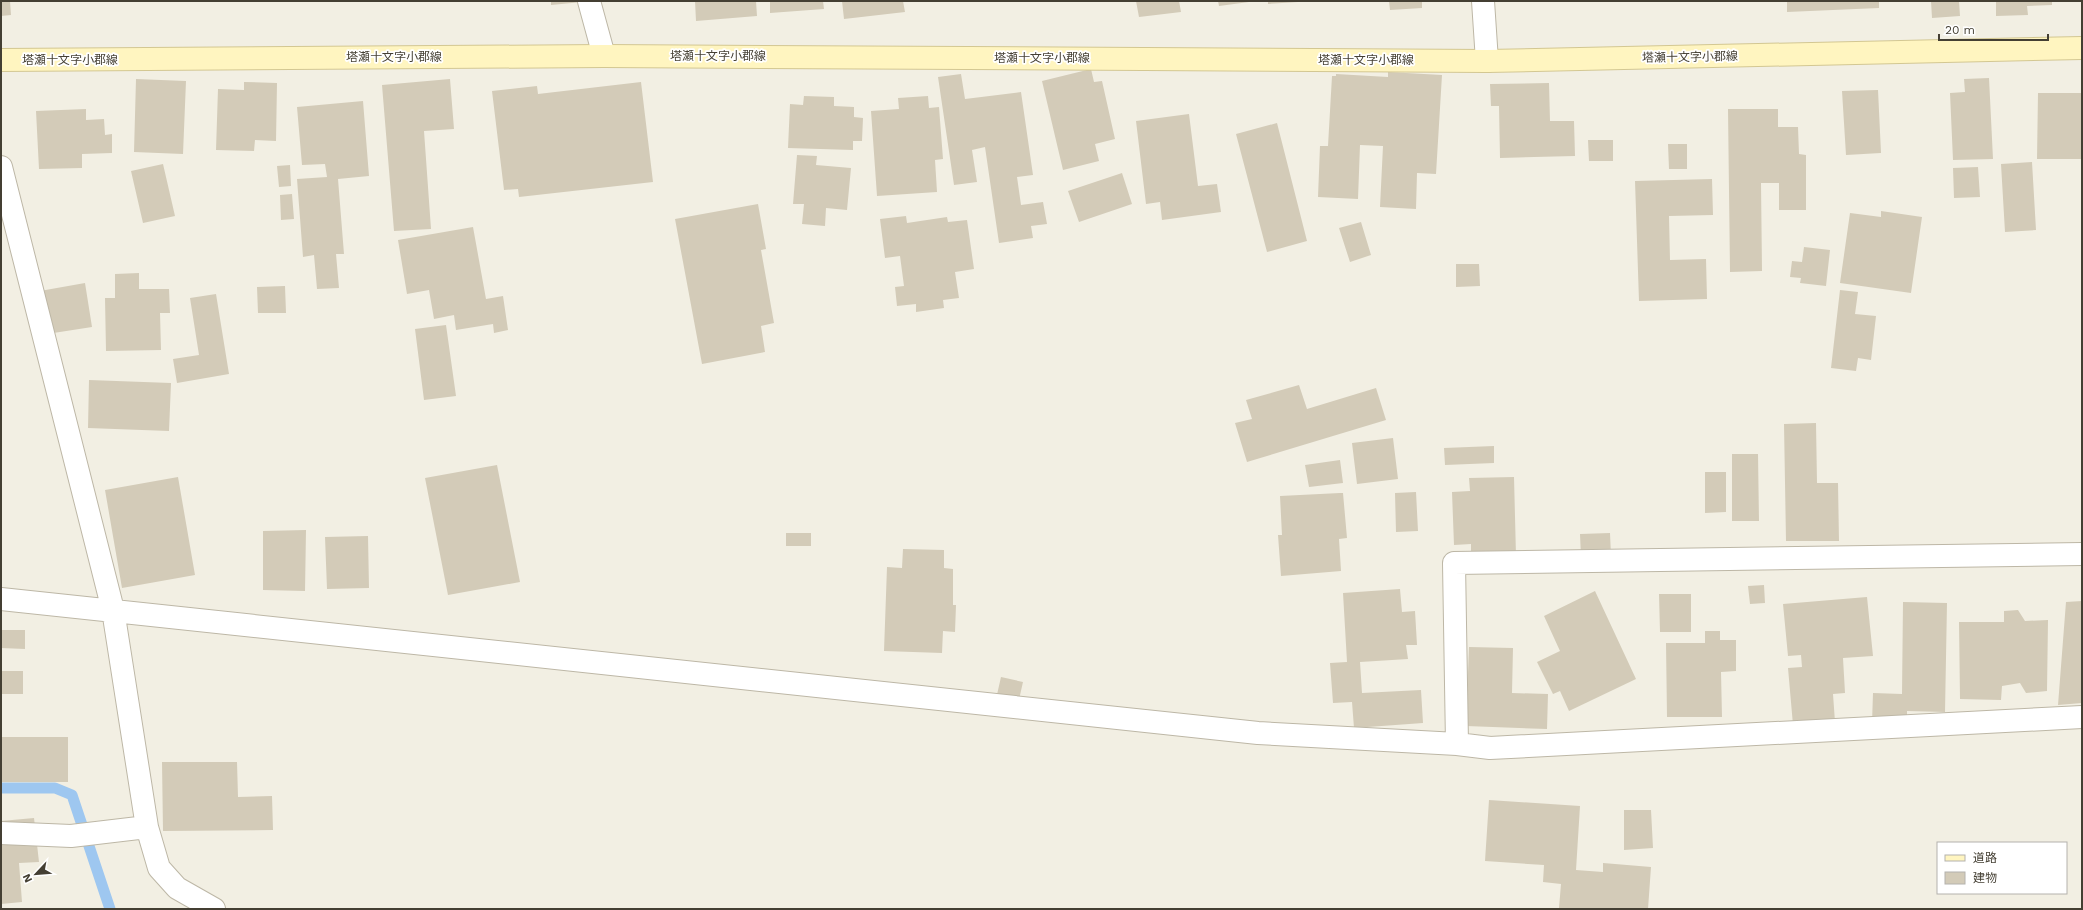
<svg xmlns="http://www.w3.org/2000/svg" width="2083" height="910" font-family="'Work Sans','Noto Sans JP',sans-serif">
<rect width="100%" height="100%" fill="#f2efe3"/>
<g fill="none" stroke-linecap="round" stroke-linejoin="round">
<!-- stream -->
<path stroke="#9ec7f0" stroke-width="11" d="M1 788H55L72 795 110 909"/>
</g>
<!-- building -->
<path fill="#d3cbb8" d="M1 1H10L11 15 1 16Z
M551 1H582V2L551 5Z
M695 1H756L757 16 696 21Z
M770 1H823L824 9 770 13Z
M842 1H903L905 12 844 19Z
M1136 1H1179L1181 12 1139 17Z
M1218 1H1249V2L1219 6Z
M1268 1H1298V2L1268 4Z
M1389 1H1422V8L1390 10Z
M1787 1H1879V8L1787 12Z
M1931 1H1959L1960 16 1932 18Z
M1996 1H2052V5L2027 6 2028 15 1996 16Z
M1091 69 1094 82 1102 81 1115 139 1095 144 1099 161 1063 170 1042 81Z
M1388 72 1442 75 1436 174 1417 173 1416 209 1380 207 1383 146 1360 145 1358 199 1318 197 1320 146H1328L1332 76H1336V74L1388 77Z
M961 74 965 99 1021 92 1033 175 1017 177 1021 205 1043 202 1047 224 1031 226 1033 238 999 243 985 147 972 150 977 182 954 185 938 77Z
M1989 78 1993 159 1953 160 1950 93 1965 92 1964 79Z
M136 79 186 81 183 154 134 152Z
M450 79 454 129 424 131 431 229 394 231 382 85Z
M244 82 277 83 276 141 255 140 254 151 216 150 218 89 244 90Z
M641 82 653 182 519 197 518 189 504 190 492 91 537 86 538 94Z
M1549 83 1550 121H1574L1575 156 1500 158 1499 106H1491L1490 84Z
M1878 90 1881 153 1846 155 1842 91Z
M2038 93H2082V159H2037Z
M804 96 834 97V106L854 107V117L863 118 862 141H853V150L788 148 790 104 803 105Z
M928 96 929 108 939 107 943 159 935 160 937 192 877 196 871 111 899 109 898 98Z
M363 101 369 176 338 179 344 254H336L339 288 317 289 314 255 303 257 297 179 327 177 325 164 302 165 297 107Z
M86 109V120L104 119 105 135 112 134V153L82 154V168L39 169 36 111Z
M1728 109H1778V127H1798L1799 154 1806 155V210H1779V183H1761L1762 271 1730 272Z
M1189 114 1198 186 1217 184 1221 212 1162 220 1160 202 1146 204 1136 121Z
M1277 123 1307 241 1267 252 1236 134Z
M1588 140H1613V161H1589Z
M1668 144H1687V169H1669Z
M797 155 817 156 816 165 851 168 847 210 826 208 825 226 802 224 804 204H793Z
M2032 162 2036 230 2005 232 2001 164Z
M163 164 175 216 143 223 131 171Z
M290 165 291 186 279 187 277 166Z
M1978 167 1980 197 1954 198 1953 168Z
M1122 173 1132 204 1079 222 1068 191Z
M1712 179 1713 215 1669 216 1670 260 1706 259 1707 299 1639 301 1635 181Z
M292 194 294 219 281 220 280 195Z
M758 204 766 249 761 250 774 323 761 326 765 352 702 364 675 219Z
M1881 211 1922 217 1911 293 1840 283 1850 213 1881 217Z
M906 216 907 223 947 217 948 222 967 220 974 269 955 272 959 298 943 300 944 308 916 312V304L897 306 895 287 904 286 900 256 885 258 880 219Z
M1361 222 1371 255 1350 262 1339 228Z
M473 227 486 299 503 296 508 330 494 333 493 324 456 330 454 315 434 319 429 290 407 294 398 240Z
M1804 247 1830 250 1826 286 1800 283 1801 278 1790 277 1792 261 1802 262Z
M1456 264H1479L1480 286 1456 287Z
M139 273V289H169L170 313H160L161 350 106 351 105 298H115V274Z
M85 283 92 327 47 334 40 291Z
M285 286 286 313H258L257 287Z
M1840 290 1858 292 1855 314 1876 316 1871 360 1858 358 1856 371 1831 368Z
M216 294 229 374 177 383 173 359 199 355 190 298Z
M446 325 456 396 424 400 415 329Z
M89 380 171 383 169 431 88 428Z
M1299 385 1307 409 1376 388 1386 420 1247 462 1235 423 1252 419 1246 400Z
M1816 423 1817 483H1838L1839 541H1786L1784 424Z
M1393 438 1398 479 1357 484 1352 443Z
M1494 446V463L1445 465 1444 448Z
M1732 454H1758L1759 521H1732Z
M1340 460 1343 483 1309 487 1305 465Z
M497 465 520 582 448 595 425 478Z
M1705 472H1726V512L1705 513Z
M178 477 195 575 122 588 105 490Z
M1514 477 1516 556 1471 557V544L1454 545 1452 492 1470 491 1469 478Z
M1416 492 1418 531 1396 532 1395 493Z
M1340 493H1343L1347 538 1339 539 1341 571 1281 576 1278 535H1282L1280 496Z
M306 530 305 591 263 590V531Z
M786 533H811V546H786Z
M1610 533 1611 556 1581 557 1580 534Z
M368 536 369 588 327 589 325 537Z
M903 549 944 550V568L953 569V605H956L955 632 943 631 942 653 884 651 887 567 902 568Z
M1764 585 1765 603 1750 604 1748 586Z
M1400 589 1402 612 1415 611 1417 645H1406L1408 659 1360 662 1362 693 1421 690 1423 723 1354 728 1352 702 1333 703 1330 663 1347 662 1343 593Z
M1595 591 1636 679 1569 711 1560 691 1553 694 1537 662 1560 651 1544 616Z
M1659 594H1691V632H1660Z
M1867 597 1873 656 1843 658 1845 693 1833 694 1835 722 1793 725 1788 668 1802 667 1801 655 1788 656 1783 604Z
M2082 601V703L2058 705 2066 602Z
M1903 602 1947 603 1945 712 1907 711V723H1872L1873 693 1902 694Z
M2018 610 2025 621 2048 620 2047 691 2026 693 2020 683 2002 686 2001 700 1960 699 1959 622H2004V611Z
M1 630H25V649L1 648Z
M1705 631H1720V640H1736V671L1721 672 1722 717H1667L1666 643H1705Z
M1469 647 1513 648 1512 693 1548 694 1547 729 1466 726Z
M1 671H23V694H1Z
M1001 677 1023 682 1018 704 996 699Z
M1 737H68V782H1Z
M162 762H237L238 797 272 796 273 830 163 831Z
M1489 800 1580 806 1576 870 1603 872V863L1651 867 1648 909 1559 908 1561 884 1543 882 1544 865 1485 861Z
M1624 810H1651L1653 848 1624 850Z
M34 818 39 862 19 863 22 902 1 904V821Z"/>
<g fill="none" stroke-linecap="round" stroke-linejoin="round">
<!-- minor casing -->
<g stroke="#bdb7a6" stroke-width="24">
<path id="minor" d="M589 1 604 56
M1483 1 1487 61
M1 167 113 610 147 827 159 868 177 888 214 909
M1 599 1258 733 1457 744 1490 748 2082 717
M1457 744 1454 563 2082 554
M1 833 71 836 147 827"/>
</g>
<!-- secondary casing -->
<g stroke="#d3c792" stroke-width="24">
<path id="secondary" d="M1 60 604 56 1487 61 2082 48"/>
</g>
<!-- minor -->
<use href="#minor" stroke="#fff" stroke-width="22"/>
<!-- secondary -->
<use href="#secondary" stroke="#fff5c0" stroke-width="22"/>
</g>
<g text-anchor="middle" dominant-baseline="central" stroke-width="3.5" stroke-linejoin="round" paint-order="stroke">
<!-- street labels -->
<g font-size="12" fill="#443f33" stroke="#fff">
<text x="718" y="56">塔瀬十文字小郡線</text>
<text x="394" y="57">塔瀬十文字小郡線</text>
<text transform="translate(1690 57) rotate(-1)">塔瀬十文字小郡線</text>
<text x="1042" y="58">塔瀬十文字小郡線</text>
<text x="70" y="60">塔瀬十文字小郡線</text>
<text x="1366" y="60">塔瀬十文字小郡線</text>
</g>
</g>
<!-- border -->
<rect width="2083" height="910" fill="none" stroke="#443f33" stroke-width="4"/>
<!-- legend -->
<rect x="1937" y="842" width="130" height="52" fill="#ffffff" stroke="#b4b2ad"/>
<rect x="1945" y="855" width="20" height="6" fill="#fff5c0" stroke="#b4b2ad"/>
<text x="1973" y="862" font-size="12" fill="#443f33">道路</text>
<rect x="1945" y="872" width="20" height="12" fill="#d3cbb8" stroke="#b4b2ad"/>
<text x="1973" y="882" font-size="12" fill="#443f33">建物</text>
<!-- north arrow -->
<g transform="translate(36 874) rotate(244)" stroke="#ffffff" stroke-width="3" paint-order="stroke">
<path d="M0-3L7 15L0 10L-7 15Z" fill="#443f33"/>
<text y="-6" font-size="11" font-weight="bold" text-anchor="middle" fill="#443f33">N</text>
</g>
<!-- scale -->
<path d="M1939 34v6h109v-6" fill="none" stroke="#443f33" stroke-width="2"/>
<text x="1945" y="34" font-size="12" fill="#443f33" stroke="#ffffff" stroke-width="3" paint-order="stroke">20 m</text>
</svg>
